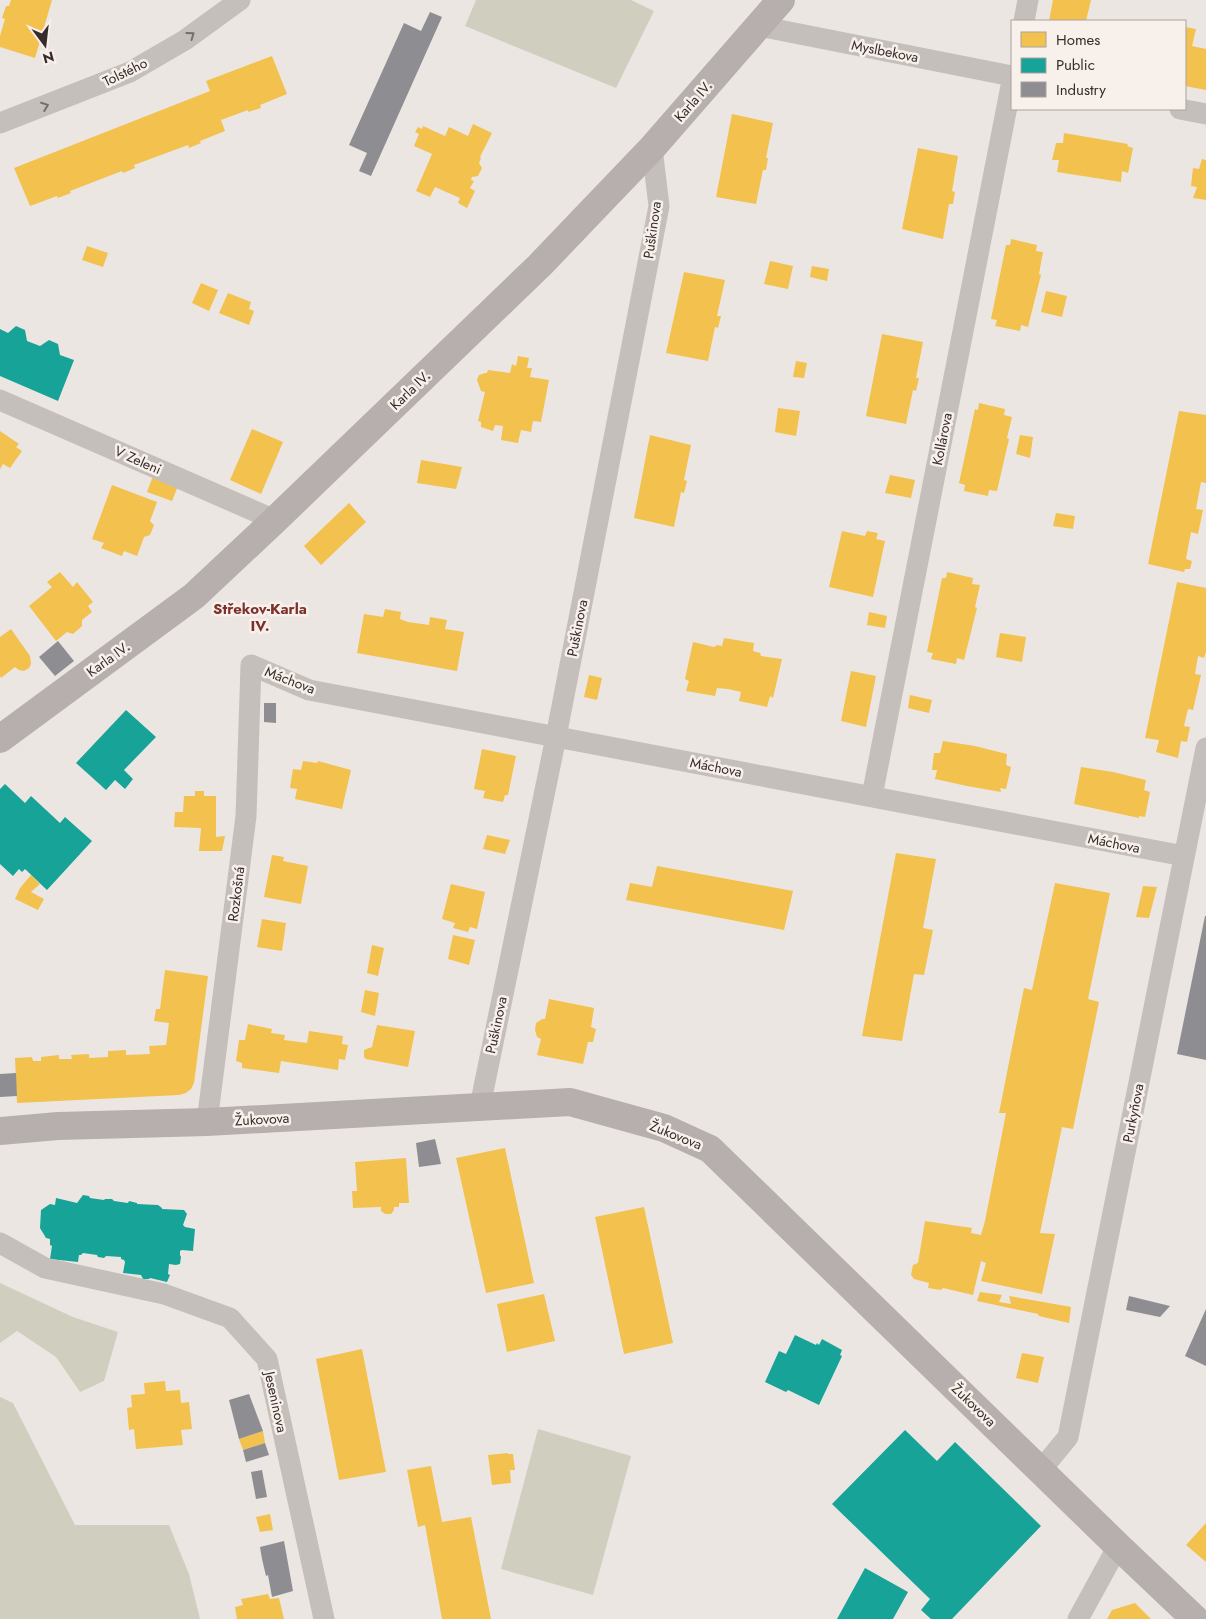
<svg xmlns="http://www.w3.org/2000/svg" width="1206" height="1619" font-family="Jost,sans-serif">
<rect width="100%" height="100%" fill="#ece6e3"/>
<!-- green -->
<path fill="#d0cfbf" d="M476 0H631L654 11 616 88 465 26Z
M0 1283 73 1317 118 1332 104 1381 80 1392 56 1357 17 1331 0 1343Z
M0 1397 13 1403 75 1525H169L189 1574 200 1619H0Z
M538 1429 631 1456 593 1595 501 1569Z"/>
<!-- homes -->
<path fill="#f2c14e" d="M11 0H52L35 58 0 47V36L5 19 2 18 6 6H9Z
M1053 0H1091L1086 21H1049Z
M1185 27 1196 29 1192 46 1206 49V90L1185 86Z
M272 56 287 94 260 105 261 108 248 112V110L221 120 225 131 200 141 201 143 189 148 188 145 134 165 135 168 123 173 122 171 70 191 71 193 58 198 57 196 30 206 14 168 210 91 206 81Z
M732 114 773 123 766 158H768L766 170H763L756 204 716 197Z
M473 124 492 133 480 157 481 158 479 163 482 168 478 176 472 177 471 180 474 181 470 188 475 191 467 208 458 203 460 198 435 187 430 197 416 191 432 154 414 146 419 134 415 132 418 127 422 129 423 126 445 136 449 127 468 136Z
M1064 133 1128 144 1127 146 1133 148 1128 173 1122 171 1121 182 1057 172 1059 160H1052L1056 143H1063Z
M918 148 958 156 952 191 955 192 953 204H949L943 239 902 229Z
M1202 159 1206 160V200L1193 198 1197 187 1191 186 1193 168 1199 169Z
M1011 239 1037 245 1036 251 1043 252 1039 274 1041 275 1028 327 1021 325 1020 331 995 326 997 320 991 319 1006 245H1010Z
M87 246 108 253 103 267 82 260Z
M770 261 793 266 788 289 764 284Z
M812 266 829 269 827 281 810 277Z
M684 272 725 280 717 316H721L718 328 715 327 708 361 666 353Z
M201 283 218 290 209 311 192 303Z
M1046 291 1067 296 1062 317 1041 312Z
M228 293 251 302 249 309 254 311 249 325 219 313Z
M882 334 923 342 916 378H919L916 391 913 390 906 424 866 416Z
M518 356 529 358 527 368H532L530 377 549 380 541 422 533 421 531 432 521 430 518 443 501 440 503 426 495 425 493 431 481 427V422L478 421 485 392 481 391 477 380 479 375 485 373H487L488 370 510 373 512 364 516 366Z
M796 361 807 363 804 378 793 377Z
M979 403 1005 409 1004 415 1012 417 1007 438 1009 439 997 491 989 490 988 496 964 491 965 485 959 483 975 409 978 410Z
M778 408 800 411 796 436 775 432Z
M1179 411 1206 415V483L1201 482 1196 509 1203 510 1198 534 1191 532 1186 559 1192 561 1190 569H1185L1184 572 1148 564Z
M252 429 283 442 261 494 230 480Z
M0 431 19 444 16 447 22 451 10 468 3 464 0 469Z
M650 435 691 445 684 480 687 481 684 493 681 492 674 527 634 518Z
M1020 435 1033 437 1030 458 1016 454Z
M421 460 462 467 456 489 417 483Z
M890 475 915 480 911 498 885 493Z
M153 476 178 486 172 501 147 492Z
M112 485 157 502 150 521 154 525 150 535 144 537 137 556 124 551 122 556 101 548 104 543 92 539Z
M349 503 366 522 321 565 304 546Z
M1056 513 1075 516 1073 529 1053 526Z
M842 531 865 536 867 531 878 533 876 539 885 541 873 597 829 587Z
M60 572 73 587 77 582 93 602 88 606 92 612 82 620V626L73 634 67 632 56 641 29 606 52 587 47 582Z
M947 572 973 578 972 584 980 585 975 607 977 608 964 660 957 658 956 664 931 659 933 653 927 652 942 578H946Z
M1177 582 1206 588V652L1204 658 1198 656 1195 674 1201 675 1193 710 1188 709 1184 726 1190 727 1187 742 1181 741 1178 758 1156 752 1159 740 1145 738Z
M385 609 401 612 400 619 408 622 429 625 430 617 447 620 445 629 464 632 457 671 357 653 364 614 383 617Z
M869 612 887 616 885 628 867 625Z
M11 629 30 656 31 664 29 668 24 671 19 670 15 667 1 678 0 676V637Z
M1000 633 1026 637 1022 662 996 657Z
M724 638 754 643 753 651 760 653 761 656 782 659 773 698 770 696 767 707 739 701 741 692 728 689 717 688 715 696 686 691 689 681 685 679 693 642 714 647 717 645 722 646Z
M851 671 876 676 866 727 841 721Z
M589 675 602 678 597 700 584 697Z
M910 695 932 700 929 713 908 708Z
M943 741 975 746 1007 754 1006 765 1011 767 1006 789 1000 788 1001 792 967 786 935 779 937 770H932L934 753H940Z
M482 749 516 756 508 795H505L503 802 483 798 485 791 474 789Z
M303 761 317 763 318 761 351 770 342 809 295 799 297 789 290 788 293 769 301 770Z
M1081 767 1113 772 1146 780 1144 790 1150 792 1145 817 1139 816V818L1074 804Z
M195 791H204V796H216V837L225 836 222 851H199L201 828 174 827 175 812H183L184 796H195Z
M487 835 510 840 505 854 483 849Z
M896 853 936 859 923 928 933 930 924 975 914 974 902 1041 862 1036Z
M272 855 284 857 283 861 308 866 301 904 264 897Z
M657 866 793 891 784 930 626 900 630 883 652 887Z
M31 875 40 884 31 892 44 899 38 910 15 899 20 888Z
M1055 883 1110 893 1088 999 1099 1002 1073 1129 1062 1127 1040 1233 1055 1234 1042 1294 981 1281 986 1263 981 1261 973 1295 943 1288 941 1290 928 1288 929 1283 914 1279 911 1275 913 1265 918 1263 925 1221 972 1228 971 1233 981 1235 985 1221 1006 1113H999L1016 1027 1024 988 1032 990Z
M451 884 485 892 477 929 470 927 468 932 453 928 455 923 442 919Z
M1143 886 1157 887 1149 918 1136 917Z
M262 919 286 923 282 951 257 947Z
M453 935 475 940 469 965 448 959Z
M372 945 384 948 378 976 367 973Z
M165 970 208 976 194 1083 191 1089 186 1093 179 1095 17 1103 15 1058 32 1057 33 1061H41V1057L59 1055V1059H72L71 1055 89 1054V1058L108 1057V1051L126 1050V1055L150 1054 149 1046 166 1045 169 1023 154 1021 156 1009H160Z
M365 990 379 993 375 1016 361 1012Z
M549 999 594 1008 591 1027 596 1029 593 1042H588L583 1064 537 1055 541 1039 537 1037 535 1030 536 1023 542 1019H545Z
M248 1024 272 1029 271 1033 285 1035 284 1040 307 1043 309 1031 343 1036 342 1044 348 1045 345 1060 339 1059 338 1070 281 1061 279 1073 242 1068V1063L236 1061 239 1040H245Z
M377 1025 415 1031 408 1067 366 1059 364 1057V1050L372 1047Z
M505 1148 534 1283 486 1293 456 1158Z
M406 1158 409 1203H399V1207H394V1210L391 1214H385L381 1211V1207L353 1208 352 1191H357L355 1162Z
M644 1207 673 1343 624 1354 595 1217Z
M980 1292 1002 1295 999 1302 1011 1304 1009 1296 1071 1307 1069 1323 1039 1316 1038 1314 977 1301Z
M544 1294 555 1341 507 1352 497 1304Z
M362 1349 386 1472 339 1480 316 1359Z
M1022 1353 1044 1357 1038 1383 1016 1378Z
M165 1381 166 1391 180 1390 181 1403 189 1402 192 1429 181 1430 183 1445 136 1449 134 1429 129 1430 127 1408 132 1407 131 1395 145 1394 144 1383Z
M263 1431 265 1443 243 1450 239 1439Z
M508 1453V1454H513L515 1470H510L511 1483 492 1485 488 1455Z
M431 1466 442 1522 471 1517 491 1619H442L425 1525 418 1527 407 1470Z
M270 1514 273 1530 260 1532 256 1517Z
M1206 1523V1562L1186 1545Z
M268 1594 270 1599 279 1598 284 1619H237L235 1607 243 1605 241 1599Z
M1135 1603 1151 1619H1107L1112 1610Z"/>
<!-- public -->
<path fill="#17a398" d="M16 326 25 330 27 341 40 346 49 340 58 344 60 355 74 360 58 401 0 376V329L8 333Z
M126 710 156 737 124 770 133 779 125 789 115 780 106 790 76 763Z
M5 784 25 803 31 796 60 823 65 817 92 841 47 890 25 869 22 872 19 869 13 876 0 864V789Z
M83 1195 89 1196 90 1198 104 1200 105 1199H112L114 1201 128 1203 129 1201 137 1203V1204L158 1205 162 1208V1209L184 1210 187 1214 183 1225 185 1227 195 1229 193 1251 182 1250 180 1251V1255L181 1257 180 1264 176 1265 169 1264 168 1274 170 1275 167 1282 150 1278 149 1279H143L141 1275 123 1273 125 1262 124 1260 121 1259V1257L106 1256 104 1258 98 1257 97 1255 83 1253 81 1255H79L78 1262 50 1259 52 1246 50 1245V1239L46 1238 40 1228 41 1210 50 1204 55 1205 56 1198 77 1203Z
M795 1335 816 1345 817 1343 819 1345 822 1339 842 1350 840 1355 842 1356 819 1405 788 1390 786 1392 765 1382 779 1351 786 1354Z
M905 1430 937 1461 955 1442 1041 1526 952 1619H931L921 1610 930 1599 832 1504Z
M865 1568 908 1592 893 1619H837Z"/>
<!-- industry -->
<path fill="#8d8d92" d="M430 12 442 17 371 176 359 171 367 153 349 145 404 23 421 31Z
M58 641 74 661 55 676 39 657Z
M264 703H276V723L264 722Z
M1205 916H1206V1060L1177 1054Z
M16 1073 17 1096 0 1097V1074Z
M435 1139 441 1164 419 1167 416 1143Z
M1129 1296 1170 1306 1160 1317 1126 1310Z
M1206 1309V1366L1185 1356Z
M249 1394 263 1431 239 1439 229 1400Z
M265 1443 269 1455 246 1462 243 1450Z
M262 1470 267 1497 256 1499 251 1472Z
M284 1541 293 1591 272 1597 268 1575 266 1576 262 1559 260 1547Z"/>
<g fill="none" stroke-linecap="round" stroke-linejoin="round">
<!-- street -->
<path stroke="#c5bfbc" stroke-width="21" d="M1024 21 1028 0
M759 26 1012 76
M1180 109 1206 114
M0 123 130 72 185 40 240 0
M0 400 275 520
M872 796 1012 81
M480 1106 556 737 659 206 652 148
M207 1122 246 816 251 665 309 690 1184 856
M0 1243 45 1268 164 1294 230 1318 267 1359 324 1619
M1041 1470 1068 1437 1206 748
M1078 1619 1118 1546"/>
<!-- secondary -->
<path stroke="#b6afad" stroke-width="28" d="M0 739 194 596 275 520 540 265 652 148 781 0
M0 1131 58 1126 207 1122 570 1102 664 1128 710 1149 1118 1546 1195 1619"/>
</g>
<!-- one-way arrows -->
<defs><path id="oneway-chevron" d="M-2-3.5L2.5 0L-2 3.5" fill="none" stroke-width="1.6" stroke-linecap="round" stroke-linejoin="round" transform="scale(1.25)"/></defs>
<g stroke="#766e6c">
<use href="#oneway-chevron" transform="translate(191 35) rotate(-36)"/>
<use href="#oneway-chevron" transform="translate(45 106) rotate(-21)"/>
</g>
<g text-anchor="middle" dominant-baseline="central" stroke-width="5" stroke-linejoin="round" paint-order="stroke">
<!-- street labels -->
<g font-size="14" fill="#362c2a" stroke="#f8f0eb">
<text transform="translate(885 51) rotate(11)">Myslbekova</text>
<text transform="translate(125 72) rotate(-26)">Tolstého</text>
<text transform="translate(693 101) rotate(-49)">Karla IV.</text>
<text transform="translate(652 230) rotate(-82)">Puškinova</text>
<text transform="translate(410 390) rotate(-44)">Karla IV.</text>
<text transform="translate(942 439) rotate(-79)">Kollárova</text>
<text transform="translate(138 460) rotate(24)">V Zeleni</text>
<text transform="translate(577 628) rotate(-79)">Puškinova</text>
<text transform="translate(108 659) rotate(-36)">Karla IV.</text>
<text transform="translate(290 680) rotate(21)">Máchova</text>
<text transform="translate(716 767) rotate(11)">Máchova</text>
<text transform="translate(1114 843) rotate(11)">Máchova</text>
<text transform="translate(236 894) rotate(-83)">Rozkošná</text>
<text transform="translate(496 1025) rotate(-78)">Puškinova</text>
<text transform="translate(1133 1113) rotate(-79)">Purkyňova</text>
<text transform="translate(262 1119) rotate(-3)">Žukovova</text>
<text transform="translate(676 1135) rotate(22)">Žukovova</text>
<text transform="translate(276 1402) rotate(78)">Jeseninova</text>
<text transform="translate(974 1405) rotate(44)">Žukovova</text>
</g>
<!-- neighbourhood labels -->
<g font-size="15" font-weight="bold" fill="#7b322d" stroke="#f8f0eb">
<text x="260" y="609">Střekov-Karla<tspan x="260" dy="17">IV.</tspan></text>
</g>
</g>
<!-- legend -->
<rect x="1011" y="20" width="175" height="90" fill="#f8f0eb" stroke="#aaa29e"/>
<rect x="1021" y="32" width="25" height="15" fill="#f2c14e" stroke="#aaa29e"/>
<text x="1056" y="45" font-size="15" fill="#362c2a">Homes</text>
<rect x="1021" y="58" width="25" height="15" fill="#17a398" stroke="#aaa29e"/>
<text x="1056" y="70" font-size="15" fill="#362c2a">Public</text>
<rect x="1021" y="82" width="25" height="15" fill="#8d8d92" stroke="#aaa29e"/>
<text x="1056" y="95" font-size="15" fill="#362c2a">Industry</text>
<!-- north arrow -->
<g transform="translate(45 45) rotate(165)" stroke="#f8f0eb" stroke-width="4" paint-order="stroke">
<path d="M0-4L9 19L0 12L-9 19Z" fill="#362c2a"/>
<text y="-8" font-size="14" font-weight="bold" text-anchor="middle" fill="#362c2a">N</text>
</g>
</svg>
